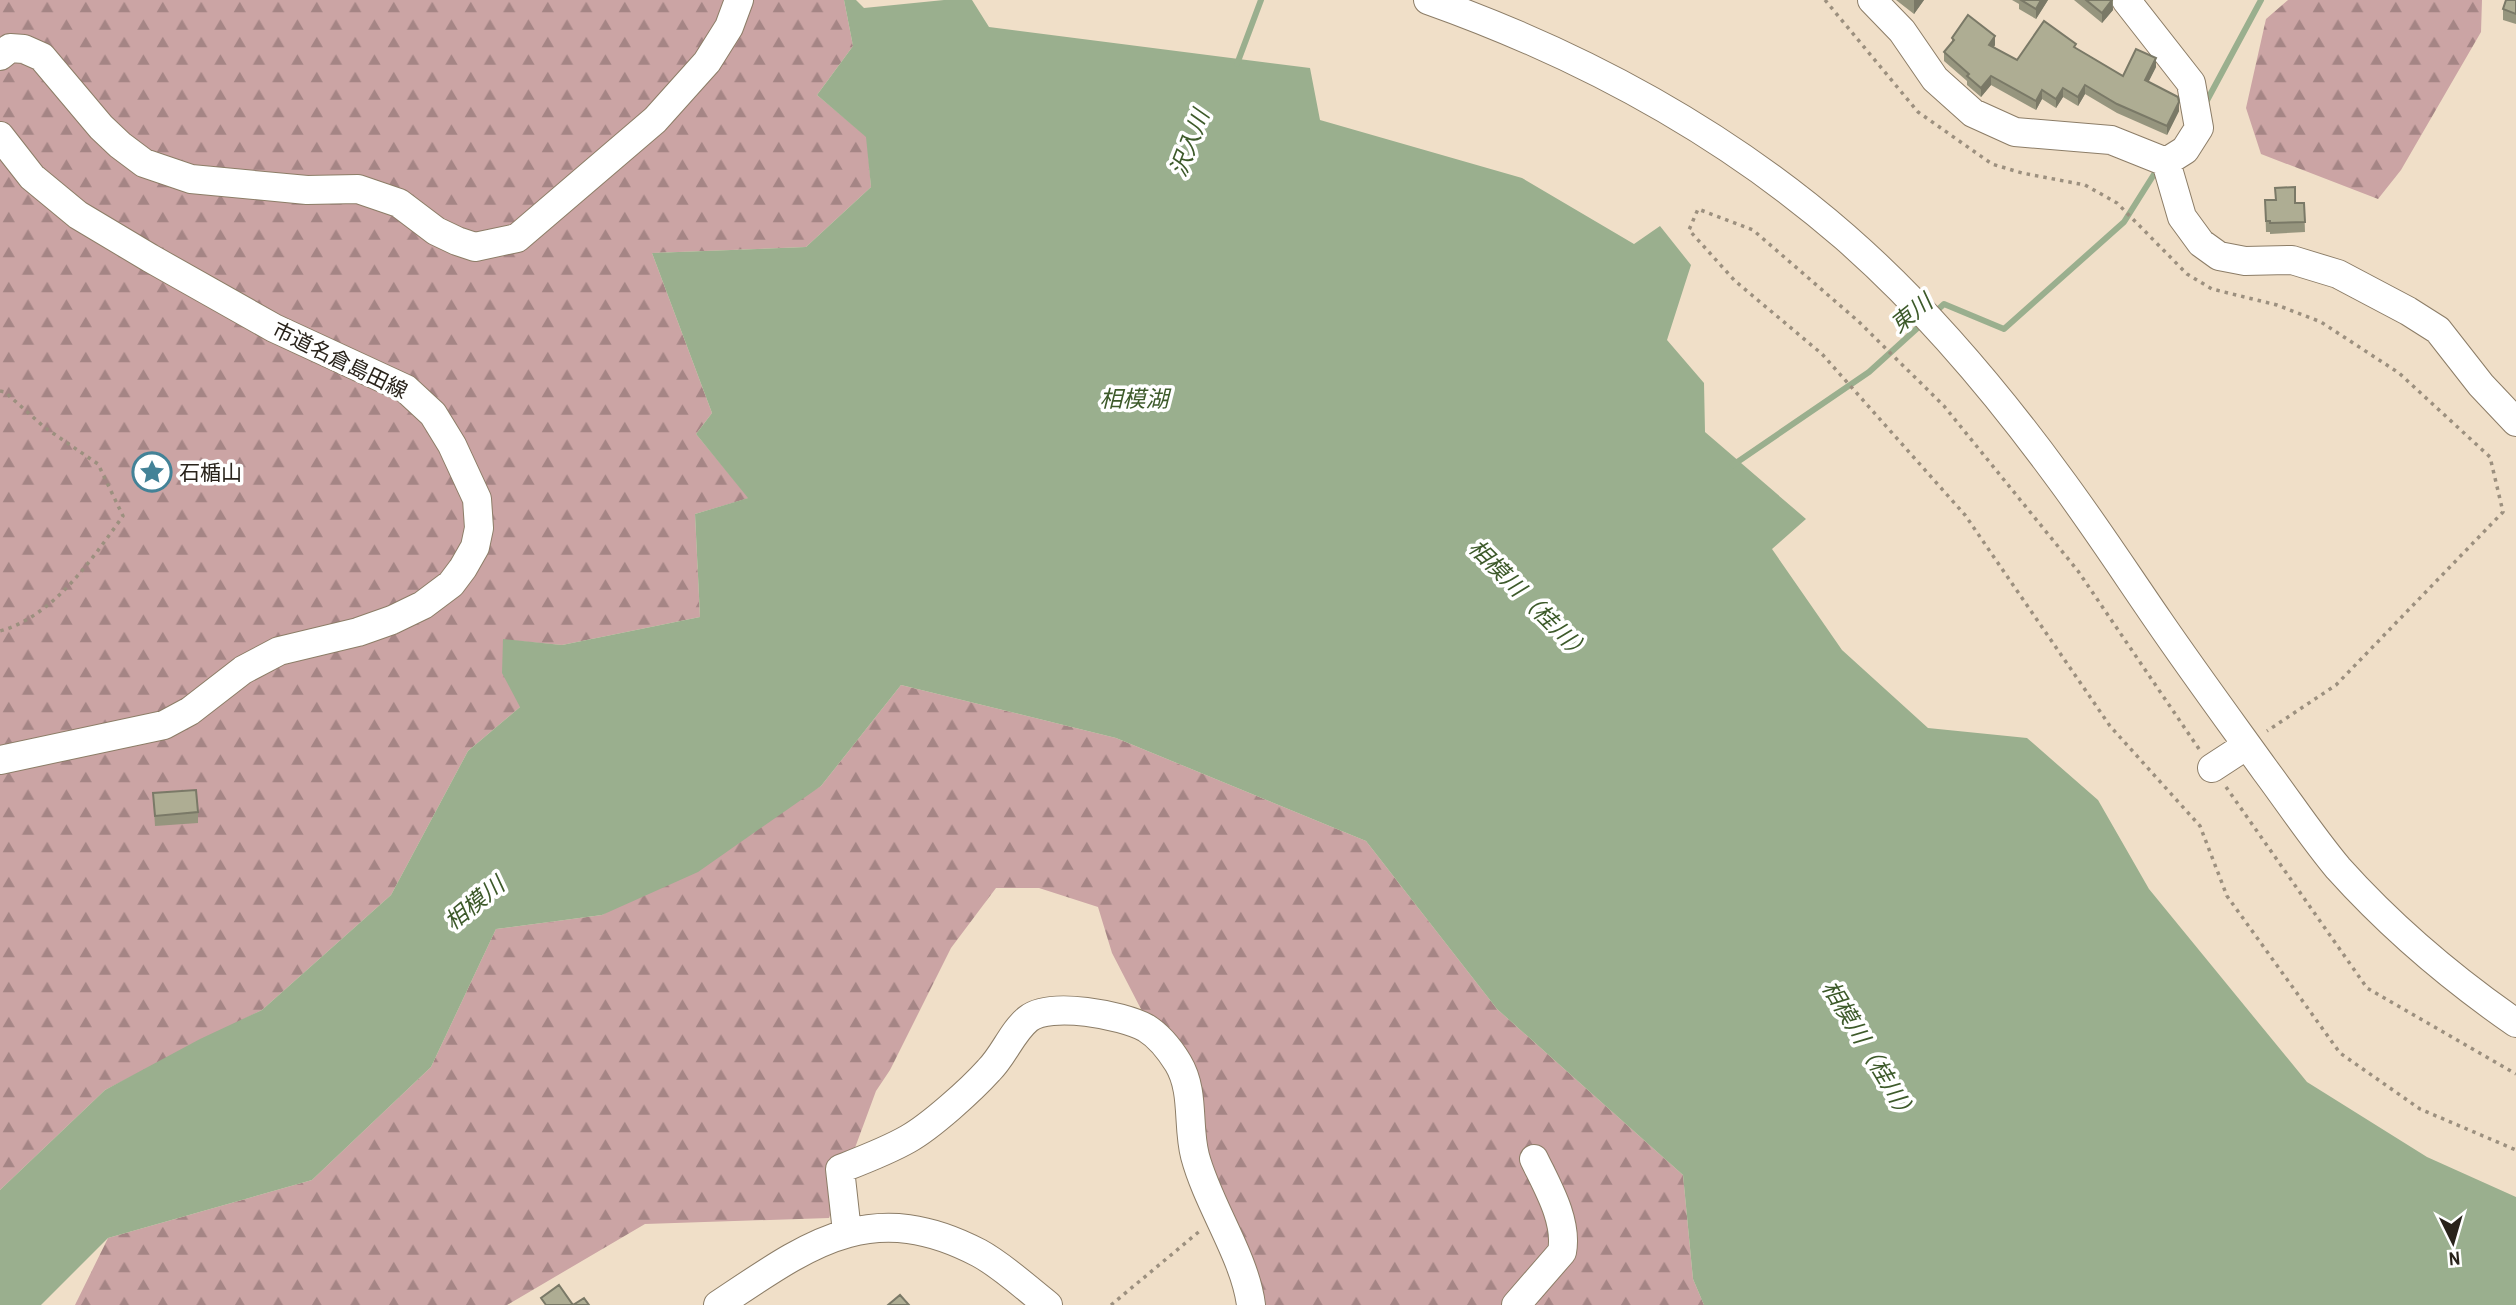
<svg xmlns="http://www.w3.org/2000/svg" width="2516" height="1305" font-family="'Archivo Narrow','Noto Sans JP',sans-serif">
<defs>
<pattern id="forest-firs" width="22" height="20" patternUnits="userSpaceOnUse" patternTransform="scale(1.75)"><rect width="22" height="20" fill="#cba4a4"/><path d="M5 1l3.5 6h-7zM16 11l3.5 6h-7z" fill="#a58585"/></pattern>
</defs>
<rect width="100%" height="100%" fill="#f0dfc8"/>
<!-- forest -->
<path fill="url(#forest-firs)" d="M0 0H844L853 46 817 95 867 137 871 187 806 247 652 253 712 413 696 434 749 498 695 514 700 617 562 645 504 640 531 694 520 707 468 751 391 895 262 1010 105 1090 0 1190Z
M2288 0H2482L2481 32 2401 170 2378 199 2261 154 2246 108 2266 19Z
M901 685 1116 738 1366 841 1497 1009 1683 1175 1693 1279 1704 1305H1257L1157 1040 1112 953 1098 907 1039 888H996L951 948 890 1070 876 1091 829 1218 645 1224 507 1305H75L108 1238 312 1180 431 1067 496 929 602 915 821 786Z"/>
<!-- water -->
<path fill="#9aaf8e" d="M844 0H856L864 8 944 0H972L989 27 1310 68 1320 120 1522 178 1634 244 1660 226 1691 265 1667 340 1704 383 1705 432 1806 519 1772 549 1842 650 1928 728 2027 738 2098 800 2149 889 2307 1082 2427 1157 2516 1197V1305H1704L1693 1279 1683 1175 1497 1009 1366 841 1116 738 901 685 821 786 698 872 602 915 496 929 431 1067 312 1180 108 1238 41 1305H0V1190L105 1090 200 1039 262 1010 391 895 468 751 520 707 502 673 503 639 562 645 700 617 695 514 748 498 696 434 712 413 652 253 806 247 871 187 866 137 817 95 853 46Z"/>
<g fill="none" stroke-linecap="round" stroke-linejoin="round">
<!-- stream -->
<path stroke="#9aaf8e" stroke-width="6" d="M1237 64 1261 0
M2204 106 2261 0
M1933 314 1944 304 2004 329 2124 222 2158 168
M1733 465 1869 372 1923 323"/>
<!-- minor-tunnel -->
<path stroke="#c8b9a5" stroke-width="28" stroke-dasharray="28 14" stroke-linecap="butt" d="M2235 753 2265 732"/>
<!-- minor casing -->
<g stroke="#8c7d67" stroke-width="30">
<path id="minor" d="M1428 0C1580 54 1723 131 1845 237 1925 307 1995 390 2058 476 2093 523 2125 572 2158 620 2193 671 2229 720 2265 770 2289 802 2312 837 2338 868 2391 927 2451 978 2516 1023
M1872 0 1902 31 1935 79 1973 113 2015 132 2111 140 2166 162
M2126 0 2191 83 2199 128 2185 150 2166 162
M0 56 10 48 24 49 42 57 101 127 120 145 144 163 191 179 307 190 358 189 399 203 436 231 457 241 475 247 517 238 655 120 707 62 729 27 739 0
M0 136 32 177 78 215 150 258 274 328 406 389 433 414 452 445 477 499 479 528 475 547 463 568 451 584 423 605 392 620 358 632 279 651 243 670 190 711 164 725 0 760
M2166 162 2182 217 2201 243 2219 256 2245 261 2292 260 2338 274 2408 311 2438 330 2481 385 2516 422
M2212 768 2235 753
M847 1232 840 1169C863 1160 887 1151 908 1139 931 1126 971 1090 989 1070 1004 1055 1012 1032 1028 1019 1050 1001 1122 1015 1146 1028 1159 1036 1170 1050 1178 1063 1195 1091 1187 1126 1195 1156 1208 1205 1245 1257 1251 1305
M718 1305C808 1245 870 1196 979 1253 1003 1266 1026 1288 1048 1305
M1516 1305 1562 1252C1568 1221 1547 1186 1534 1159"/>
</g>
<!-- path -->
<path stroke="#9c907f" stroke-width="3.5" stroke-dasharray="3.5 5" stroke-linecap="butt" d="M1825 0 1918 112 1992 164 2022 173 2085 185 2117 203 2187 274 2212 289 2277 305 2321 322 2399 373 2490 457 2503 512 2336 685 2267 731
M0 391 5 392 44 427 98 464 123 516C92 559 54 616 0 631
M2199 749 2078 571 1944 406 1858 321 1753 230 1698 209 1689 230 1735 281 1822 354 1965 515 2110 726 2200 826 2227 896 2340 1053 2420 1109 2516 1150
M2226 787 2367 988 2516 1074
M1111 1305 1201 1230"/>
<!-- minor -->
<use href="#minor" stroke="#fff" stroke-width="28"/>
</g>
<!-- wall -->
<path fill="#96957e" d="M1896 0H1924L1914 14Z
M2012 0H2048L2036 19 2019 9V4Z
M2074 0H2113V10L2102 23Z
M2516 0V24L2503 20V9Z
M1952 38 1995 45 1994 47 2017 60 2076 48 2123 76 2156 67 2148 82 2179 111 2167 135 2117 113 2085 94 2078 106 2063 97 2056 108 2042 99 2036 110 1991 85 1981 97 1967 85V81L1944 61V52L1952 42Z
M2265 200 2295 203H2304L2305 232 2270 234V232H2266Z
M153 793 198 812V823L155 826Z"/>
<!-- shaded-wall -->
<path fill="#7a7967" d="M1914 0H1924L1914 14Z
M2041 0H2048L2036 19V9Z
M2112 0 2113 10 2102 23V13Z
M1995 36V45L1989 54V45Z
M2156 58V67L2145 89V80Z
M1991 76V85L1981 97V88Z
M2085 85V94L2078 106V97Z
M2063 88V97L2056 108V99Z
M2042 90V99L2036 110V101Z
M2179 102V111L2167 135V126Z"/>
<!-- building -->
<path fill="#aead93" stroke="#7a7967" stroke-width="2" d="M2021 0H2041L2036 9Z
M2086 0H2112L2102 13Z
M2506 0H2516V14L2503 9Z
M1968 15 1995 36 1989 45 2017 60 2044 21 2076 44 2074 47 2123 76 2136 49 2156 58 2145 80 2178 97 2179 102 2167 126 2117 104 2085 85 2078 97 2063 88 2056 99 2042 90 2036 101 1991 76 1981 88 1967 76 1969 74 1944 52 1954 40 1952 38Z
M2295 187V203H2304L2305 222 2270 223V221H2266L2265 200H2276L2275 188Z
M196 790 198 812 155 816 153 793Z
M559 1285 573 1305H546L541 1298Z
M900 1295 909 1305H888Z
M584 1298 589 1305H573Z"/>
<!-- icons -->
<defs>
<g id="sight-ring" transform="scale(2.0125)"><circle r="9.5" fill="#fff" stroke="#438297" stroke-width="1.5"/><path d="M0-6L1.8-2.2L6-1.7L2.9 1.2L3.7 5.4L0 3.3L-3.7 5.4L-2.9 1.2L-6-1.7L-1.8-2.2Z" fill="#438297"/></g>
</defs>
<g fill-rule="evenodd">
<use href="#sight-ring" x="152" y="472"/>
</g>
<g text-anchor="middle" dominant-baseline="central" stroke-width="7" stroke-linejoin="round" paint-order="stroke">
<!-- street labels -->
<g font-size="21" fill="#29231b" stroke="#fff">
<text transform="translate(340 360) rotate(26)">市道名倉島田線</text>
</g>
<!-- poi labels -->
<g font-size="21" fill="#29231b" stroke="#fff" text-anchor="start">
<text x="179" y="472">石楯山</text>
</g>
<!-- water labels -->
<g font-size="23" font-style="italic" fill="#3d5a2a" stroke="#fff">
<text transform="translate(1189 143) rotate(-69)">沢入川</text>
<text transform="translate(1911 313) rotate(-39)">東川</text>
<text x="1134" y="398">相模湖</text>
<text transform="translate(1530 600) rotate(45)">相模川（桂川）</text>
<text transform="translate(474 903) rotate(-39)">相模川</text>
<text transform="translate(1870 1051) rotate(59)">相模川（桂川）</text>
</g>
</g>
<!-- north arrow -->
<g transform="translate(2453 1242) rotate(175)" stroke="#ffffff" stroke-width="5" paint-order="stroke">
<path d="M0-5L12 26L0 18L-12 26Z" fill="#29231b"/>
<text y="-10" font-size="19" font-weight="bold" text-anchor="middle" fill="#29231b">N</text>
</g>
</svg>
